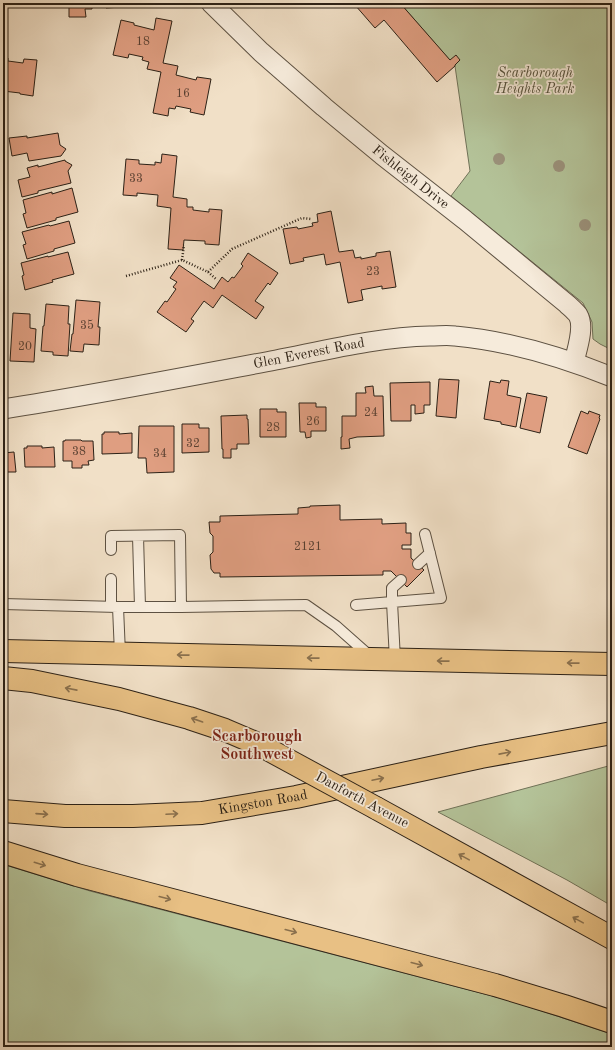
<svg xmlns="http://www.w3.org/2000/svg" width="615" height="1050" font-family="'Old Standard TT',serif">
<rect width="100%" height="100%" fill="#f1e0c7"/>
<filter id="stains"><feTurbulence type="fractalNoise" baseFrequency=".005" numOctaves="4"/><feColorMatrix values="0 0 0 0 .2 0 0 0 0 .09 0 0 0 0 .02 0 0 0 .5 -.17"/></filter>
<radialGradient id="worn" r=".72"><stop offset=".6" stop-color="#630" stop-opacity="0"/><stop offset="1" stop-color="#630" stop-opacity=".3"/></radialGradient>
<!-- green -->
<path fill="#b4c399" stroke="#707258" d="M400 3H612V350L600 344 593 339 592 322 583 303 451 196 470 171 455 66Z
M612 765V906L567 880 438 812Z
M3 864 90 891 511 1001 612 1034V1047H3Z"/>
<!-- building -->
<path fill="#df9e81" stroke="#2c2116" d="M69 3H122V7L106 8V5L92 6V9H85L86 17H69Z
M357 3H400L450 60 456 55 460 60 455 65V66L437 82 384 20 375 28 355 5Z
M156 18 172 21 163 63 178 66 176 75 196 80 197 77 211 79 204 115 190 112 191 109 176 106 175 109 169 108 168 116 153 113 161 72 147 69 149 62 142 60 143 57 129 54 128 58 113 55 121 20 134 23V25L154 30Z
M3 58H8V61L23 63 24 59 37 60 33 96 20 94V93L3 91Z
M58 133 60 145 66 149 61 156 29 161 27 153 12 156 9 138 27 136V138Z
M162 154 177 156 173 197 187 199V207H193V210L209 212V209L222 210 219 245 205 244V241L184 240 183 250 168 249 171 208 157 206 158 195 137 193V196L123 195 126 159 139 160V164L155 165V162L161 163Z
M65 160V161L72 165 68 171 71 183 38 191V193L22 197 18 180 30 177 27 168 38 165V167Z
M72 188 78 212 56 218V220L27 228 23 214 26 213 23 200 52 192V194Z
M331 211 339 252 353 250 355 258 361 257V259L376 256V253L390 251 396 287 382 289V286L361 290 363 300 348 303 340 262 326 265 324 254 303 258 304 261 290 264 283 229 297 227 298 229 313 226 312 223 318 222 317 214Z
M69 221 75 243 54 249V251L27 259 23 245 26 244 22 232 49 225 50 226Z
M68 252 74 274 52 280 53 282 25 290 22 276 24 275 21 263 48 256V257Z
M248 253 278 273 270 285 268 283 255 301 264 307 256 319 222 295 213 308 204 301 191 319 194 321 186 332 157 312 165 301 167 302 176 289 173 287 177 282 170 278 179 265 214 289 222 277 228 282 232 277 234 278 243 266 241 264Z
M76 300 100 302 98 327H100L99 345 84 344 83 352 70 351 72 334H73Z
M46 304 69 306 68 324H70L68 356 53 355V352L41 351 43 326H44Z
M13 313 30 314V328L36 329 34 362 10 361Z
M439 379 459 380 456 418 436 416Z
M501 380 509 381 507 395 521 398 516 427 501 424V422L484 419 490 381 500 383Z
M430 382V405H424V413L415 414V405H411V421H391L390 383Z
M373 386 374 396H383L384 436 357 437 349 439 350 448 341 449V437H342V416H356V393H366L365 387Z
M527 393 547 397 540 433 520 428Z
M299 403H316V407H326V431H311V437L306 438 305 432H300Z
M260 409H277V412H286V437H260Z
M581 411 588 414 589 411 600 415 599 418 600 419 587 454 568 447Z
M247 415V419H248L249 444H237V449H231V458H223V449H222L221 416Z
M182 424H199V428H209V452L182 453Z
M139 426H174V472L147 473 146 458H138Z
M104 432H119V434L132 433V453L102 454V434H104Z
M65 440H81L82 441H93L94 460 88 461 89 465H82V468H72V461H63V441H65Z
M27 446H42V448L54 447 55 467H25L24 448H27Z
M14 452 16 472H3V453Z
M340 505V520L382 519V524L406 523V533H411V545H402V549H411V558L424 570 407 587 391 571H383V575L220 577V573H214L211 569 210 555 213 552V536L210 533 209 522H220V516L298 514V508L310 507V506Z"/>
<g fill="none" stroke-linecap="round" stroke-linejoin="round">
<!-- lane casing -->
<g stroke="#5d5142" stroke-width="12">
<path id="lane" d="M111 550V536L180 535 181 607H140
M418 564 430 553
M111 579V607
M3 604 118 607
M356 605 392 602V588L401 580
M181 607 306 605 336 626 371 657
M120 654 118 607H140L138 536
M395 660 392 602 441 598 425 534"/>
</g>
<!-- street casing -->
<g stroke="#5d5142" stroke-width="21">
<g id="street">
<path id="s1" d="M211 3 261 52 324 107 382 155 465 220 567 304C570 307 575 311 578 315 585 327 577 349 574 362"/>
<path id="s2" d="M3 409C94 395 186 377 276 360 327 350 379 337 430 336 439 336 447 335 455 336 510 341 562 357 612 377"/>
</g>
</g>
<!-- primary casing -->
<g stroke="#2c2116" stroke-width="24">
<g id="primary">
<path d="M3 651 465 661 612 664"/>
<path d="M3 678 32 681 119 699 189 718 225 730 260 745"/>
<path d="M376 808 612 938"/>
<path id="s3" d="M3 811 65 816H133L202 813 296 797 481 757 612 733"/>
<path d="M3 852 77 875 495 985 564 1006 612 1022"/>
</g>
</g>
<!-- path -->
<path stroke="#2c2116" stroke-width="2.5" stroke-dasharray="1 2" stroke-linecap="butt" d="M182 260 184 245
M208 272 217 280
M126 276 182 260 208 272 232 249 302 218 311 219"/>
<!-- lane -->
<use href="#lane" stroke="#f6ebdb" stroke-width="10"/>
<!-- street -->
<use href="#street" stroke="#f6ebdb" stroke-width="19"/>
<!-- primary -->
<use href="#primary" stroke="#e8c084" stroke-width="22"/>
<!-- primary-bridge casing -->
<g stroke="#2c2116" stroke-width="24" stroke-linecap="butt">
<path id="primary-bridge" d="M260 745 376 808"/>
</g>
<!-- primary-bridge -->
<use href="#primary-bridge" stroke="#e8c084" stroke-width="22"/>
</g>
<!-- trees -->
<g fill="#9b927b">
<circle cx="499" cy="159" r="6"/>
<circle cx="559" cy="166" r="6"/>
<circle cx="585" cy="225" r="6"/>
</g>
<!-- one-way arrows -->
<defs><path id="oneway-shaft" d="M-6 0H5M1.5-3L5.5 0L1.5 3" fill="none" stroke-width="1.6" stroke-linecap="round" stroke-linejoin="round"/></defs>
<g stroke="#8a704d">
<use href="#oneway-shaft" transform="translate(183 655) rotate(-179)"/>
<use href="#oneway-shaft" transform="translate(313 658) rotate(-179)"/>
<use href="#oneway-shaft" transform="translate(443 661) rotate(-179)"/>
<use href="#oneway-shaft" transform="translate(573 663) rotate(-179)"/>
<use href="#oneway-shaft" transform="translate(71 689) rotate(-169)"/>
<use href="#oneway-shaft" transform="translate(197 720) rotate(-161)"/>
<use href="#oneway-shaft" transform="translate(505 753) rotate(-11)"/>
<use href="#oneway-shaft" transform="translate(378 779) rotate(-12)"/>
<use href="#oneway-shaft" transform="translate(42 814) rotate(4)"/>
<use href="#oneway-shaft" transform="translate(172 814) rotate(-3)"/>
<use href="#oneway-shaft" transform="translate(464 857) rotate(-151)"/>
<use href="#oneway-shaft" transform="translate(40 864) rotate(17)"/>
<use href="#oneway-shaft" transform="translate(165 898) rotate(15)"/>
<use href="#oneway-shaft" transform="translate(578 920) rotate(-151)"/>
<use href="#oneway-shaft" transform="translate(291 931) rotate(15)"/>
<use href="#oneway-shaft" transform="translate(417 964) rotate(15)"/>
</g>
<g text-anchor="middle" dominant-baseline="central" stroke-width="3.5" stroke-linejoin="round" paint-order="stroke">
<!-- number labels -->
<g font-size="12" fill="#594031">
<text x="143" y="42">18</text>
<text x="183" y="94">16</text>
<text x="136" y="179">33</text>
<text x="373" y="272">23</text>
<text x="87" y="326">35</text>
<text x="25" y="347">20</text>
<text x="371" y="413">24</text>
<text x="313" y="422">26</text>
<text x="273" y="428">28</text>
<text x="193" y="444">32</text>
<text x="79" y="452">38</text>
<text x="160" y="454">34</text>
<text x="308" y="547">2121</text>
</g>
<!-- park labels -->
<g font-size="14" font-style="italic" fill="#55523d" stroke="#f6ebdb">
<text x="535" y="73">Scarborough<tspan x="535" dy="16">Heights Park</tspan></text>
</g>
<!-- street labels -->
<g font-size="14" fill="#2c2116" stroke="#f6ebdb">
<text stroke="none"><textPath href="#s1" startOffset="265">Fishleigh Drive</textPath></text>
<text stroke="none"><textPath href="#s2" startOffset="311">Glen Everest Road</textPath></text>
<text transform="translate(362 800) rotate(28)">Danforth Avenue</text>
<text stroke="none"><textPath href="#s3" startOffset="261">Kingston Road</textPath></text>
</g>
<!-- quarter labels -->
<g font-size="16" font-weight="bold" fill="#7a1f14" stroke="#f6ebdb">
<text x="257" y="737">Scarborough<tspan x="257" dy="18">Southwest</tspan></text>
</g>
</g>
<!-- margin -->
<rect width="615" height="1050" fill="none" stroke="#f1e0c7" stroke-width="16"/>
<rect x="4" y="4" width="607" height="1042" fill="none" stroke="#2c2116" stroke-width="2"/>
<rect x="8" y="8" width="599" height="1034" fill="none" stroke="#2c2116"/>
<rect width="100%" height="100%" filter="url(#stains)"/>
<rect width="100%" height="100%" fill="url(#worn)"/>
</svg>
